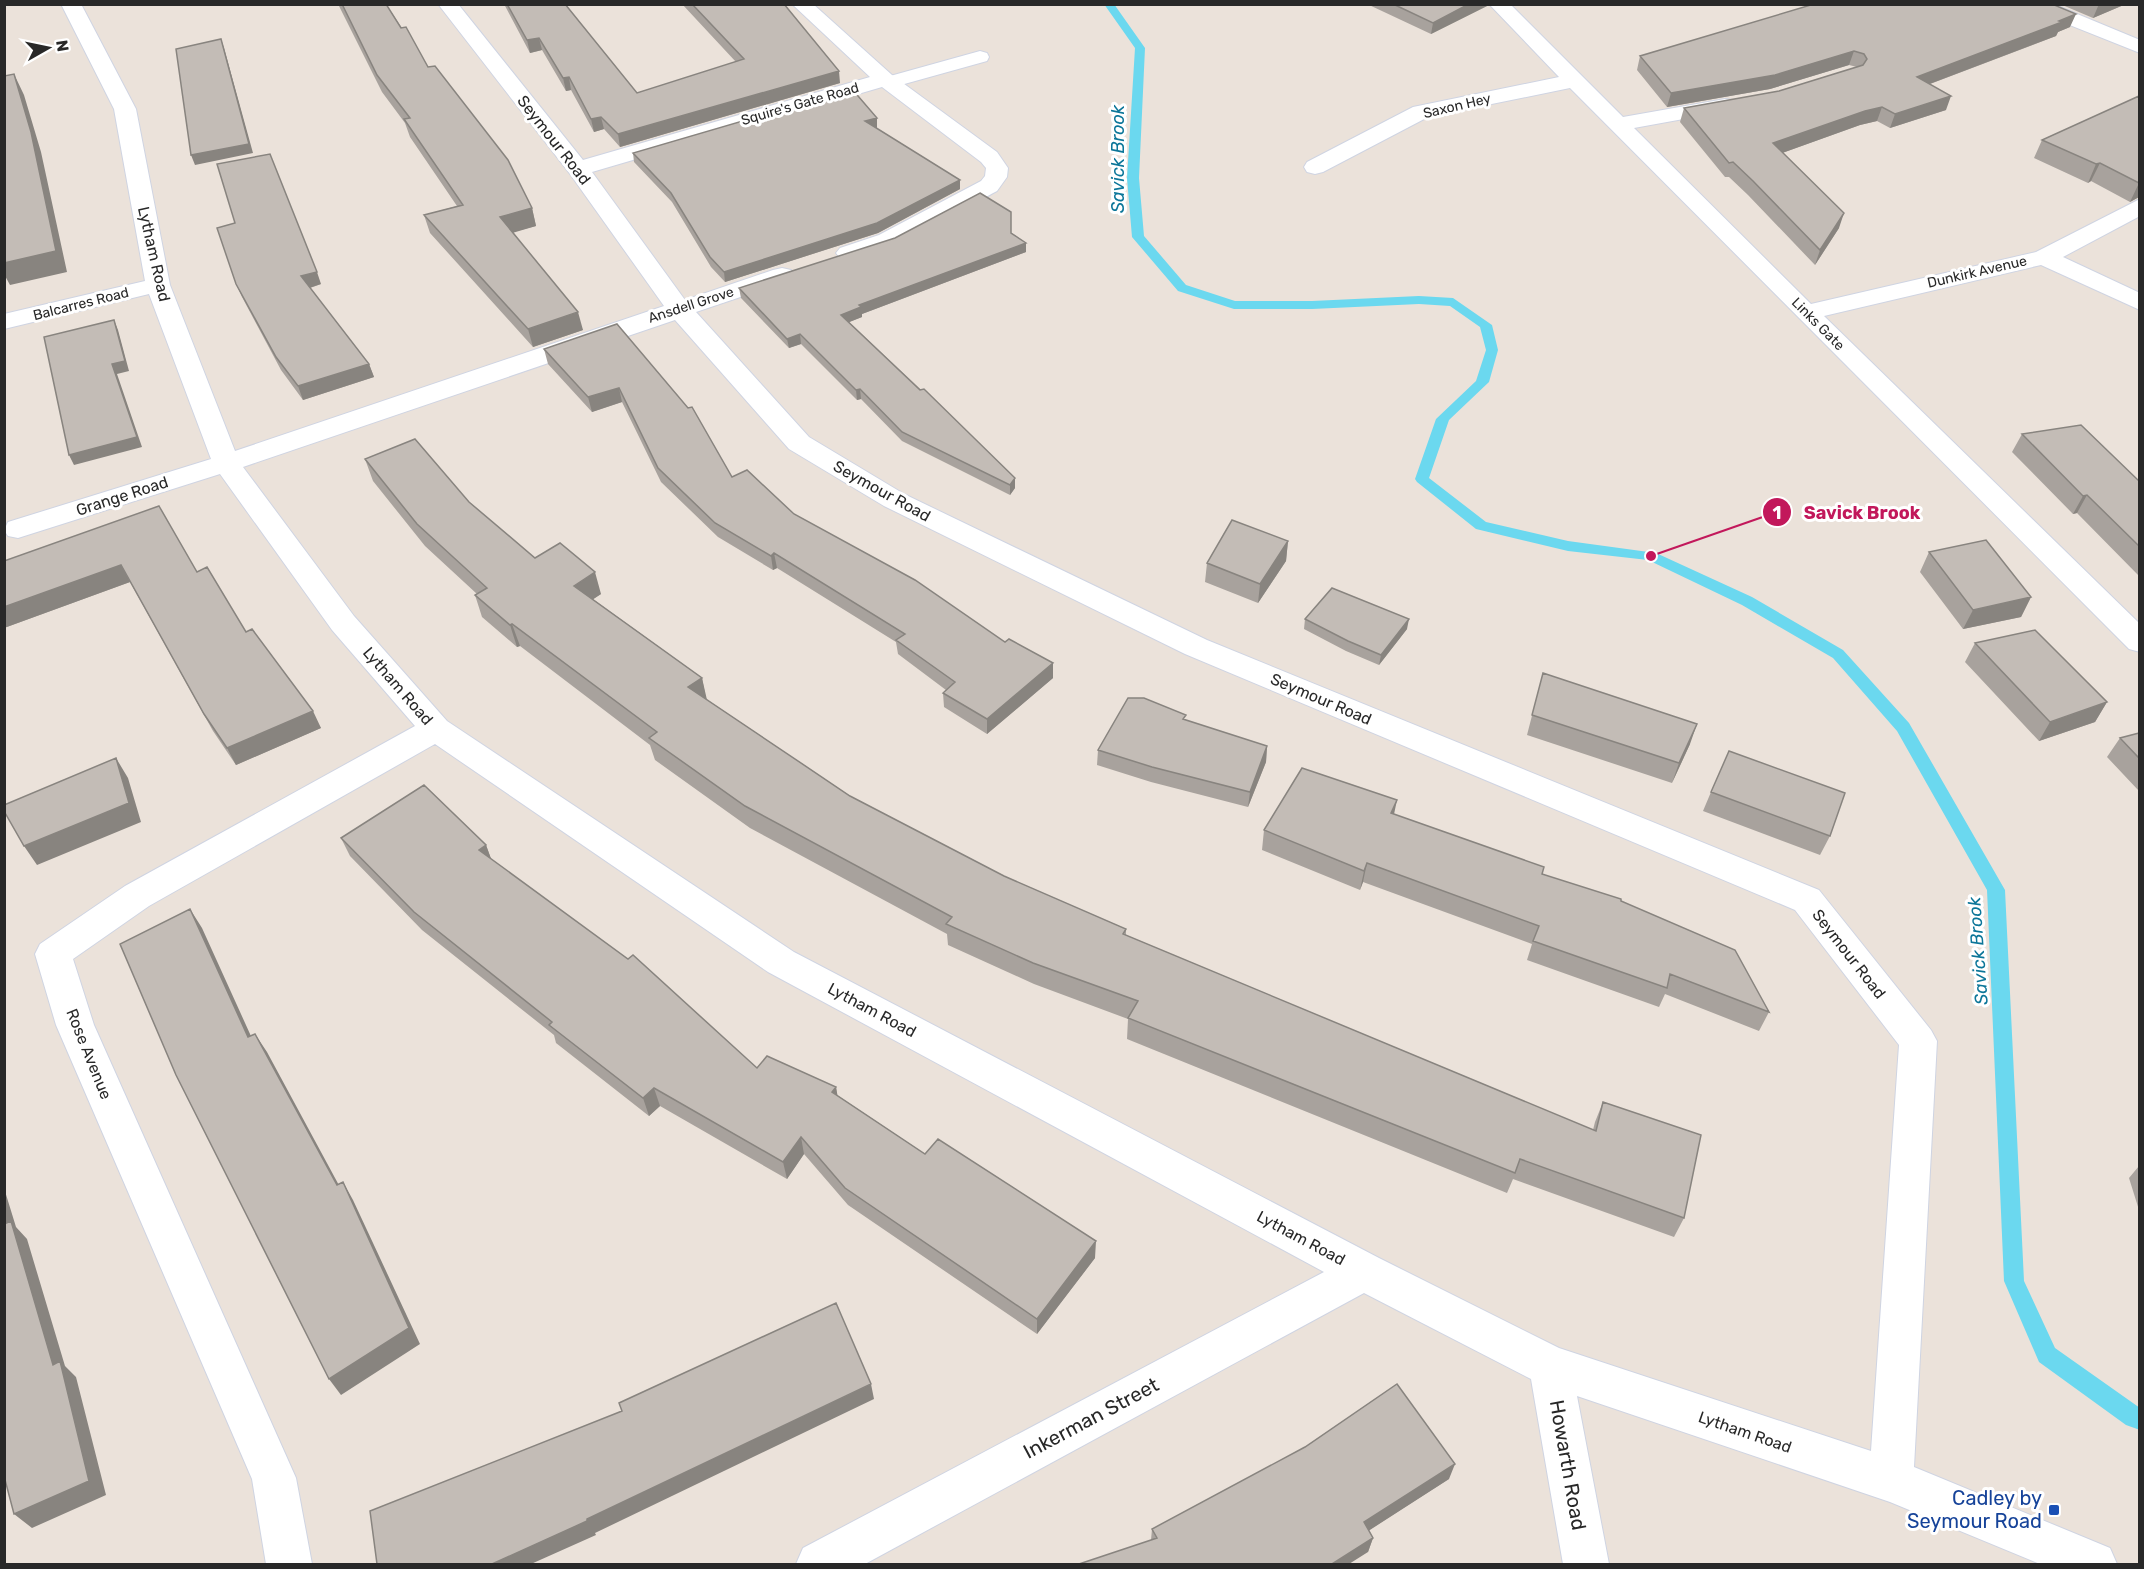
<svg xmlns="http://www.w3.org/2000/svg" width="2144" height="1569" font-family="Rubik,sans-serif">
<rect width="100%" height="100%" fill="#ebe2da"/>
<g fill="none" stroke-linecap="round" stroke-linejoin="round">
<!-- stream -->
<path fill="#6bd8ef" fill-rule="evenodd" d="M1104 4H1114L1145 48 1139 178 1144 236 1186 285 1235 301H1312L1419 296 1453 298 1492 325 1498 350 1489 382 1449 420 1429 478 1486 522 1568 541 1656 553 1752 597 1843 650 1909 723 2005 890 2024 1281 2055 1348 2140 1408V1430L2126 1425 2039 1362 2004 1281 1987 890 1897 731 1833 658 1742 605 1648 560 1568 551 1476 529 1417 482 1415 479 1436 419 1476 381 1486 350 1480 327 1450 306 1419 304 1312 309H1234L1178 291 1132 237 1127 178 1135 48Z"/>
<!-- lane casing -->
<g stroke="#cfd4e2" stroke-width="2">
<path id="lane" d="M980 51 987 53 989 57 987 61 890 88 883 86 880 82 883 78Z"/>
</g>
<!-- street casing -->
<g stroke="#cfd4e2" stroke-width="2">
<path id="street" d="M61 4H81L136 109 170 285 235 451 664 306 570 174 438 4H458L583 160 870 77 792 4H813L892 75 997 152 1008 168 1007 177 997 191C965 208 872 266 840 258L836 253 840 248 879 235 981 181 985 176 986 168 981 162 882 87 592 172 685 300 773 270 782 268 791 270 794 275 791 280 696 312 809 437 904 494 1207 640 1819 890 1931 1030 1937 1041 1914 1467 2110 1548 2117 1564H2040L1890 1502 1577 1396 1609 1564H1563L1531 1379 1364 1293 865 1564H796L803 1548 1324 1272 768 972 435 744 149 906 73 959 94 1025 296 1478 312 1564H266L252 1479 56 1025 35 954 40 944 125 886 415 726 332 630 220 474 18 538 8 536 4 530 8 522 211 459 149 294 4 329V314L145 281 114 109ZM675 320 789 449 884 506 1185 654 1795 910 1899 1045 1871 1451 1559 1348 1379 1258 794 952 447 721 354 616 243 467Z
M1489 4H1510L1623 117 1725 99 1733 100 1736 105 1733 110 1634 128 1811 304 2036 252 2140 199V216L2063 257 2140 293V310L2041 265 1824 316 2140 624V652L2129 649 1570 88 1428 117 1323 172 1315 174 1307 172 1304 167 1307 162 1413 107 1559 77Z
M2025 4H2053L2140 40V53L2027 8Z"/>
</g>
<!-- lane -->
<use href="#lane" fill="#fff" fill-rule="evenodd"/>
<!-- street -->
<use href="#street" fill="#fff" fill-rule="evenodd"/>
</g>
<!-- wall -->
<path fill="#a8a29d" d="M338 4H386L428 67 532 208 536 226 513 232 583 330 533 347 430 233 424 215 457 206 410 137 405 123 382 92Z
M504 4H565L637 93 736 62 682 4H784L840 83 620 147 604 129 594 132 571 90 566 91 542 50 530 53Z
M1367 4H1488L1487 6 1431 34Z
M2060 4H2126L2093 18Z
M2070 27 2058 32 2056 36 1930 84 1946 110 1890 128 1877 121 1860 125 1782 153 1839 228 1815 265 1748 195 1729 177H1725L1680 122 1684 108 1779 91 1857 67 1849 65 1770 89 1667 107 1637 70 1640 56Z
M2139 96V197L2130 202 2091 181 2088 183 2034 158 2042 140Z
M876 128 960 180V189L878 233 725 282 711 267 672 202 634 162 633 153 877 128Z
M1012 233 1026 243V252L862 314V317L849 322 1015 478V488L1010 495 902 441 861 399 857 400 801 344 789 348 741 298 739 288Z
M236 284H321L310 288 369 364 374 377 303 400 281 370 242 297Z
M617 324 732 477 1005 642 1053 663V678L987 734 944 707 943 693 946 690 898 654 896 642 777 568 773 570 718 537 661 482 622 402 592 412 548 364 544 349Z
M2022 434 2139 481V576L2077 513 2073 514 2012 452Z
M365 459 469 502 535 558 601 594 593 599 702 678 706 699 850 796 1004 876 1126 929V935L1593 1130 1595 1122 1603 1102 1684 1218 1674 1237 1513 1179 1507 1193 1127 1039 1128 1019 1034 984 948 945 947 934 750 828 655 760 650 745 520 646 517 647 482 617 475 595 477 594 425 546 373 481Z
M1288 541 1286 561 1258 603 1205 582 1207 563Z
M1929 552 2031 597 2021 617 1963 629 1920 572Z
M4 561 197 572 246 632 321 728 236 765 213 731 130 582 4 628Z
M1305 619 1407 629 1379 665 1346 651 1304 629Z
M1975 643 2107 702 2095 722 2039 741 1965 662Z
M1543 673 1690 744 1672 783 1527 735Z
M1185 720 1267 746 1266 762 1248 807 1151 782 1097 765 1098 750Z
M2139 733V791L2107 757 2120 738Z
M1711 792 1830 836 1820 855 1703 811Z
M1394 814 1542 874 1621 901 1769 1012 1759 1031 1665 994 1659 1007 1527 960 1532 944 1363 882 1360 890 1262 850 1264 830Z
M341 838 486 845 491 859 757 1068 836 1087 837 1095 925 1154 1095 1258 1037 1334 848 1205 804 1154 787 1179 660 1106 649 1116 556 1043 554 1035 422 930 350 856Z
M2139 1166V1210L2129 1178Z
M1449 1479 1369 1530 1373 1538 1368 1552 1151 1540 1152 1529Z"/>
<!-- shaded-wall -->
<path fill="#88847f" d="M1469 4H1488L1487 6 1431 34 1433 23Z
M2099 4H2126L2093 18Z
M2076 14 2070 27 2058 32 2056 36 1911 91 1917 77Z
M539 38 542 50 530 53 527 40Z
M221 39 224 48 253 153 195 165 191 155Z
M1854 51 1849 65 1770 89 1667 107 1671 93Z
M839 71 840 83 620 147 618 134Z
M14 74 24 95 41 152 67 272 10 285 4 274V263Z
M569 77 571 90 566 91 563 78Z
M1951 96 1946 110 1890 128 1895 114Z
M1882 107 1877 121 1860 125 1768 158 1773 143 1865 111Z
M601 117 604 129 594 132 591 119Z
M877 118V128L866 130 865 121Z
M2100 163 2091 181 2088 183 2096 164Z
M960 180V189L878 233 725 282 724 272Z
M2139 183V197L2130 202Z
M532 208 536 226 505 235 500 217Z
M1844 213 1839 228 1815 265 1820 250Z
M1026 243V252L862 314V317L842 325 841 315 859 305Z
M317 272 321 284 306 289 301 276Z
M578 312 583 330 533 347 528 329Z
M114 320 118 330 129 371 117 374 142 447 74 465 69 455 112 364Z
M800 334 801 344 789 348 787 339Z
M369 364 374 377 303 400 298 386Z
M619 388 622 402 592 412 588 397Z
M860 389 861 399 857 400 856 390Z
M1015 478V488L1010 495V485Z
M2087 495 2077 513 2073 514 2083 496Z
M1288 541 1286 561 1258 603 1260 584Z
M774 553 777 568 773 570 771 556Z
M121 565 130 582 4 628V607Z
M595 572 601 594 580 608 574 586Z
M2031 597 2021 617 1963 629 1973 610Z
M1409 619 1407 629 1379 665 1381 655Z
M512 624 520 646 517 647 510 625Z
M1053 663V678L987 734V719Z
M702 678 707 700 688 687Z
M2107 702 2095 722 2039 741 2050 722Z
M313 711 321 728 236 765 227 748Z
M1697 724 1690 744 1672 783 1679 763Z
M1267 746 1266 762 1248 807 1250 792Z
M116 758 128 778 141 822 37 865 24 846Z
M1397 800 1393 819 1391 813Z
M486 845 493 864 479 850Z
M1367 863 1363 882 1360 890 1364 871Z
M190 909 202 928 260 1056 248 1037Z
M255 1034 267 1052 348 1202 337 1185Z
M836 1087 839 1104 832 1092Z
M654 1088 660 1106 649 1116 643 1098Z
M801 1137 804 1154 787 1179 783 1162Z
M343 1182 353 1200 420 1344 341 1395 329 1379Z
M4 1188 16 1227 27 1239 65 1366 76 1377 106 1495 32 1528 14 1514 53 1365 4 1224Z
M1096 1241 1095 1258 1037 1334V1319Z
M871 1384 874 1399 595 1533 596 1535 531 1564H492Z
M1455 1464 1449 1479 1359 1537 1364 1522Z
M1373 1538 1368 1552 1349 1564H1332Z"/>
<!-- building -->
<path fill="#c3bcb6" stroke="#88847f" stroke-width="1.5" d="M342 4H386L401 28 406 27 428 67 435 66 508 160 532 208 500 217 578 312 528 329 424 215 463 205 404 119 410 118 377 75Z
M507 4H565L637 93 744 59 692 4H784L839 71 618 134 601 117 591 119 569 77 563 78 539 38 527 40Z
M1393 4H1469L1433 23Z
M1814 4H2052L2076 14 2059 21 2062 22 1917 77 1951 96 1895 114 1882 107 1865 111 1773 143 1844 213 1820 250 1753 181 1733 162 1729 163 1684 108 1779 91 1863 65 1867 59 1864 54 1854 51 1775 75 1671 93 1640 56Z
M221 39 249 144 191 155 176 49Z
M14 74 31 132 56 251 4 263V76Z
M852 89 877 118 865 121 960 180 877 223 724 272 710 257 671 193 633 153Z
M2139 96V183L2100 163 2096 164 2042 140Z
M270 154 317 272 301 276 369 364 298 386 276 357 236 284 217 228 235 223 217 164Z
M980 193 1011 212V233L1026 243 859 305 861 307 841 315 920 390 924 389 1015 478 1010 485 902 432 860 389 856 390 800 334 787 339 739 288 895 238Z
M114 320 125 361 112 364 137 437 69 455 44 337Z
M617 324 688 408 692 407 732 477 747 470 794 514 915 580 1005 642 1009 639 1053 663 987 719 943 693 955 682 896 640 905 634 774 553 771 556 715 523 658 468 619 388 588 397 544 349Z
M2081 425 2139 481V546L2087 495 2083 496 2022 434Z
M415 439 469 502 535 558 560 543 595 572 574 586 702 678 688 687 850 796 1004 876 1126 929 1123 934 1596 1131 1603 1102 1701 1135 1684 1218 1520 1159 1515 1173 1128 1018 1138 1001 1033 963 946 924 952 917 745 806 649 738 657 732 512 624 510 625 475 595 487 588 417 524 365 459Z
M159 506 197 572 207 567 246 632 252 629 313 711 227 748 204 714 121 565 4 607V561Z
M1232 520 1288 541 1260 584 1207 563Z
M1986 540 2031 597 1973 610 1929 552Z
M1332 588 1409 619 1381 655 1348 641 1305 619Z
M2035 630 2107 702 2050 722 1975 643Z
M1543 673 1697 724 1679 763 1532 715Z
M1128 698H1144L1186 715 1183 719 1267 746 1250 792 1152 767 1098 750Z
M2139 733V758L2120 738Z
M1729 751 1845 793 1830 836 1711 792Z
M116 758 129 803 24 846 4 811V805Z
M1302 768 1397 800 1391 813 1544 867 1542 874 1621 899V901L1735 950 1769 1012 1670 974 1667 988 1533 941 1539 926 1367 863 1364 871 1264 830Z
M424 785 486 845 479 850 628 959 633 955 757 1068 767 1056 836 1087 832 1092 925 1154 938 1139 1096 1241 1037 1319 845 1188 801 1137 783 1162 654 1088 643 1098 549 1025 552 1022 414 912 341 838Z
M190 909 248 1037 255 1034 337 1185 343 1182 409 1328 329 1379 176 1075 120 944Z
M11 1221 53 1365 60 1361 89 1481 14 1514 4 1476V1224Z
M836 1303 871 1384 587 1519V1521L492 1564H377L370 1511 622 1411 619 1403Z
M1397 1384 1455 1464 1364 1522 1373 1538 1332 1564H1079L1157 1538 1152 1529 1305 1447Z"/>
<!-- markers -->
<rect fill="#1a4fb4" stroke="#fff" stroke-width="2" x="2048" y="1504" width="12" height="12" rx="3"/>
<g text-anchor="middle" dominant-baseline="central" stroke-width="6" stroke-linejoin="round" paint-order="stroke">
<!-- far-street labels -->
<g font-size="14" fill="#282828" stroke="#fff">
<text transform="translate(800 104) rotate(-16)">Squire's Gate Road</text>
<text transform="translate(1457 106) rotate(-13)">Saxon Hey</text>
<text transform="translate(1977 272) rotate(-13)">Dunkirk Avenue</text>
<text transform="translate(81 304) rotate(-14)">Balcarres Road</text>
<text transform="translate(691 305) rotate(-18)">Ansdell Grove</text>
<text transform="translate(1818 324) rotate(45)">Links Gate</text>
</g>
<!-- street labels -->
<g font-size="16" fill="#282828" stroke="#fff">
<text transform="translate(554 140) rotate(52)">Seymour Road</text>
<text transform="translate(154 254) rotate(77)">Lytham Road</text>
<text transform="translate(882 491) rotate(29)">Seymour Road</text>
<text transform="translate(122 496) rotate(-18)">Grange Road</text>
<text transform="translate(398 686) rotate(49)">Lytham Road</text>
<text transform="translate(1321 699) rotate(23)">Seymour Road</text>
<text transform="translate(1849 954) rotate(52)">Seymour Road</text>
<text transform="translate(872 1010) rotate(28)">Lytham Road</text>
<text transform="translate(89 1054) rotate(68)">Rose Avenue</text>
<text transform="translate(1301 1238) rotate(28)">Lytham Road</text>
<text transform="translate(1745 1432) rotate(19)">Lytham Road</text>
</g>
<!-- water labels -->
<g font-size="18" font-style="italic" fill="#0c7699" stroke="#fff">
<text transform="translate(1118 159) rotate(-90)">Savick Brook</text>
<text transform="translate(1978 951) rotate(-94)">Savick Brook</text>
</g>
<!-- near-street labels -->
<g font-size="20" fill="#282828" stroke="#fff">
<text transform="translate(1091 1418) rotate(-28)">Inkerman Street</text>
<text transform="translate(1568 1465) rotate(80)">Howarth Road</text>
</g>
<!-- near-transit labels -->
<g font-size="20" fill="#164399" stroke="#fff" text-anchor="end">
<text x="2042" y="1498">Cadley by<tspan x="2042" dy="23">Seymour Road</tspan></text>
</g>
</g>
<!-- callouts -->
<path fill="none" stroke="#c2185b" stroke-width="2" d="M1651 556L1777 512"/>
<g fill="#c2185b" stroke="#fff" stroke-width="2">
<circle cx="1651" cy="556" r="6"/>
<circle cx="1777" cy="512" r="15"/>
</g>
<g font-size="18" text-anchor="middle" font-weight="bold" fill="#fff">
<text x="1777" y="519">1</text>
</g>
<g font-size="18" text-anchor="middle" font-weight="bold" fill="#c2185b" stroke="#fff" stroke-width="6" stroke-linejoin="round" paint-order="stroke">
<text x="1862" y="519">Savick Brook</text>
</g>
<!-- border -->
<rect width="2144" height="1569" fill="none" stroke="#282828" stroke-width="12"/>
<!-- north arrow -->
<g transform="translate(48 48) rotate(81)" stroke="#ffffff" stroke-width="4.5" paint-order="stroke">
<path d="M0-4.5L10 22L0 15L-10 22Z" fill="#282828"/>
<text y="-9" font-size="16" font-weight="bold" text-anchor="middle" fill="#282828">N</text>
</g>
</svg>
